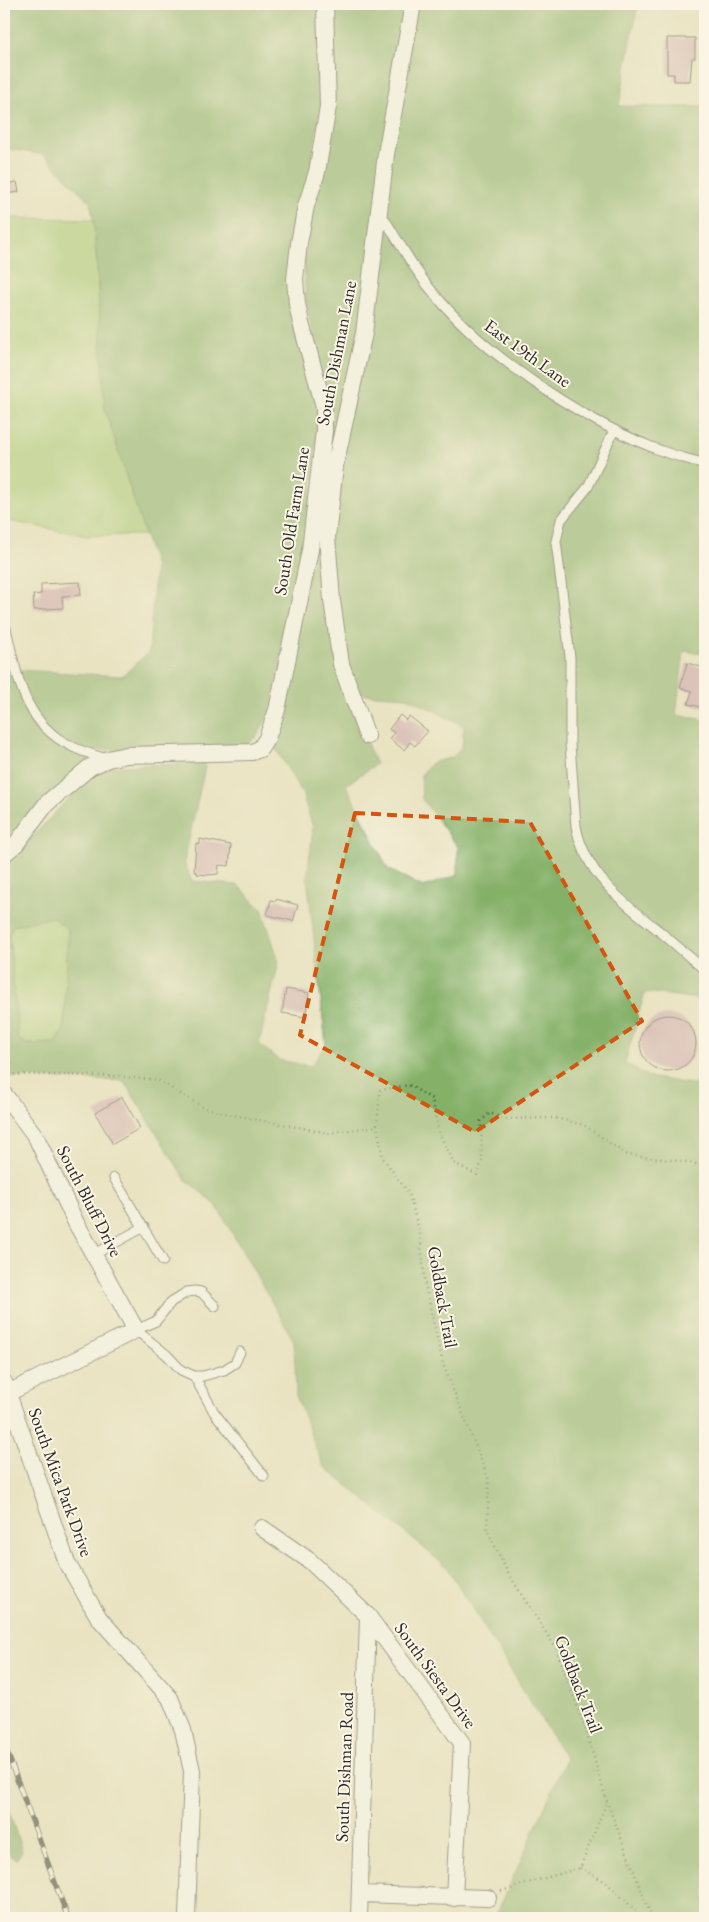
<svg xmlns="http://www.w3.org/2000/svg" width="709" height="1922" font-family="'EB Garamond',serif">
<rect width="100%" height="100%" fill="#fcf5e5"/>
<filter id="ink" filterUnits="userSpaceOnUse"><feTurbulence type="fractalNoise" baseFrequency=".02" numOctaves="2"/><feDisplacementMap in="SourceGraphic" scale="10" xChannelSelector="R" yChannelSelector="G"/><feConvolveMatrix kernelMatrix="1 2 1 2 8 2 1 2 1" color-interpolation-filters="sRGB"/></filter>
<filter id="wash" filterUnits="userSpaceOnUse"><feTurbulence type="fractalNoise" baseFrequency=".0096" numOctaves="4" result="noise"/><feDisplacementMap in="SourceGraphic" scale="20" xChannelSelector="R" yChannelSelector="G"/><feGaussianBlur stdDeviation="1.12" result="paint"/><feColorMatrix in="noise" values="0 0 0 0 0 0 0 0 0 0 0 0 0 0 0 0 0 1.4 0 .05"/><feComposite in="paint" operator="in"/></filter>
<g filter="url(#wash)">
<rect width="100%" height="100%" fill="#e9e3c2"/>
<!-- green -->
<path fill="#a6cc77" stroke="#687c51" d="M4 218 94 219 105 409 145 535 87 536 4 520Z
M53 916 68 930 64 1029 56 1043 27 1044 18 1039 9 934 13 926Z"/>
<!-- forest -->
<path fill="#84b068" stroke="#586e4a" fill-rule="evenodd" d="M4 4H318L322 94 311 169 296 209 287 270 293 320 319 408 308 532 271 709 259 734 246 745 99 750 4 840V649L20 670 122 676 149 652 155 567 105 409 94 219 90 202 44 155 4 148Z
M332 4H638L619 106 705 107V654L684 651 676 715 705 720V1000L645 992 625 1063 649 1077 692 1084 705 1080V1918H495L566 1759 447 1567 323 1466 296 1396 294 1341 216 1205 185 1179 124 1081 11 1077 4 992V867L98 767 206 763 184 862 192 881 238 885 262 909 279 962 259 1044 279 1060 311 1066 326 1045 307 878 313 828 302 793 273 744 314 550 329 403 306 303 304 265 312 210ZM359 694 407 697 464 726 462 746 453 757 431 763 421 775 422 799 458 847V875L423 887 388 869 346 785 376 764 348 700ZM53 917 68 930 64 1029 56 1043 27 1044 18 1039 9 934 13 926Z
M4 1796 22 1851 17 1859 10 1856 4 1837Z"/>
<g id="blocks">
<!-- building -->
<path fill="#cb9cad" d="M667 38H695V58H692L690 81H674V74H667Z
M17 182 19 192 4 194V184Z
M80 582 81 595 62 596 63 608 34 610 33 595 41 594V584Z
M687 663 705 668V708L688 704 692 691 680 688Z
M400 715 406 720 409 716 428 731 415 746 410 742 404 750 390 739 394 733 389 729Z
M200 839 231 845 229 866 219 865 218 874 209 875 197 874V872H194L196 843 200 844Z
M276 899 298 905 293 921 267 915 271 900 276 901Z
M286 989 309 993 305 1017 282 1013Z
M640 1043a28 28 0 1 1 56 0a28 28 0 1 1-56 0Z
M122 1097 140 1128 113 1144 95 1113Z"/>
</g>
</g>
<g filter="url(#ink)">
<use href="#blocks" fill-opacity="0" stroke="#484742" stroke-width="1"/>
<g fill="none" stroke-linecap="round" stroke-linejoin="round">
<!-- lane casing -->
<g stroke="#484742" stroke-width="11">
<path id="lane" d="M380 212C396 237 410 263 428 286 479 352 577 417 654 448 671 455 688 459 705 464
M614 430 588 487 561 520 556 541 570 657V744L576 826C585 874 622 902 658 930 674 943 689 957 705 970
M4 621C17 670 20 721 71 746 82 752 95 755 107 759
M114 1178 163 1261
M93 1255 144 1227
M215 1306 201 1292 195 1291 187 1292 171 1302 156 1321 136 1330 167 1355 181 1370 194 1376H203L224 1370 235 1363 240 1352
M194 1376 214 1412 264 1476"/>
</g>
<!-- street casing -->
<g stroke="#484742" stroke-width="18">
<path id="street" d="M367 736 341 664 332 600 327 537 335 466 364 333 386 154 413 4
M4 854 16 844 47 803 90 767 108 759 126 755 252 752 260 749 267 738 277 710 310 550 324 431V407L301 323 297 304 295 279 299 243 306 206 317 172 328 107 325 4
M4 1094 36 1137 76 1223 136 1330 8 1393
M4 1382 67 1563 99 1618 170 1698 183 1730 192 1771 187 1918
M262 1528 310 1561 368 1616 462 1743 454 1898
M360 1894 488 1898
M359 1918 368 1616"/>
</g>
<!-- path -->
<path stroke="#484742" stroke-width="2.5" stroke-dasharray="1 4" stroke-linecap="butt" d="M4 1074 113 1076 158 1080 204 1108 243 1117 329 1133 377 1126
M580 1868 606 1882 643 1918
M501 1891 580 1868 606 1804
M652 1918 607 1802 587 1734 556 1648 509 1575 487 1530 489 1480 443 1364 425 1284 420 1234 409 1194 383 1158 377 1126 380 1090 409 1085 432 1099 439 1133 454 1163 477 1175 482 1161 481 1121 490 1113 504 1119 556 1118 584 1125 627 1155 688 1162 705 1166"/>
<!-- lane -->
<use href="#lane" stroke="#fff" stroke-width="9"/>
<!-- street -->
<use href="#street" stroke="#fff" stroke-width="16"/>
<!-- rail casing -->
<g stroke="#2b2b2b" stroke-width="5.5">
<path id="rail" d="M4 1744 68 1918"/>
</g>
<!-- rail -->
<use href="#rail" stroke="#fcf5e5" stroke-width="4" stroke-dasharray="11" stroke-linecap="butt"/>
</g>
</g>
<!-- marked area -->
<path d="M0 0H709V1922H0ZM355 813 530 822 642 1021 475 1132 300 1035Z" fill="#e9e3c2" fill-opacity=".55" fill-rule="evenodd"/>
<path fill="none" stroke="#d5540f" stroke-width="4" stroke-dasharray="10 6" stroke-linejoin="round" d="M355 813 530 822 642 1021 475 1132 300 1035Z"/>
<g text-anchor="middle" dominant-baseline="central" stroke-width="4" stroke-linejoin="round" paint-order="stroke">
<!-- street labels -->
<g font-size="18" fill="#2b2b2b" stroke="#fcf5e5">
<text transform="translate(336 353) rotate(-79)">South Dishman Lane</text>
<text transform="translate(528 353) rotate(36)">East 19th Lane</text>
<text transform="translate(291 521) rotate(-81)">South Old Farm Lane</text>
<text transform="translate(90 1201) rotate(63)">South Bluff Drive</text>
<text transform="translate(443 1297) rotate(80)">Goldback Trail</text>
<text transform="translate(61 1482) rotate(70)">South Mica Park Drive</text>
<text transform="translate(436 1675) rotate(54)">South Siesta Drive</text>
<text transform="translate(579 1684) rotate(69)">Goldback Trail</text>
<text transform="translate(344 1767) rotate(-88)">South Dishman Road</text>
</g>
</g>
<!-- margin -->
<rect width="709" height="1922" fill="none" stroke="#fcf5e5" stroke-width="20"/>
</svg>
